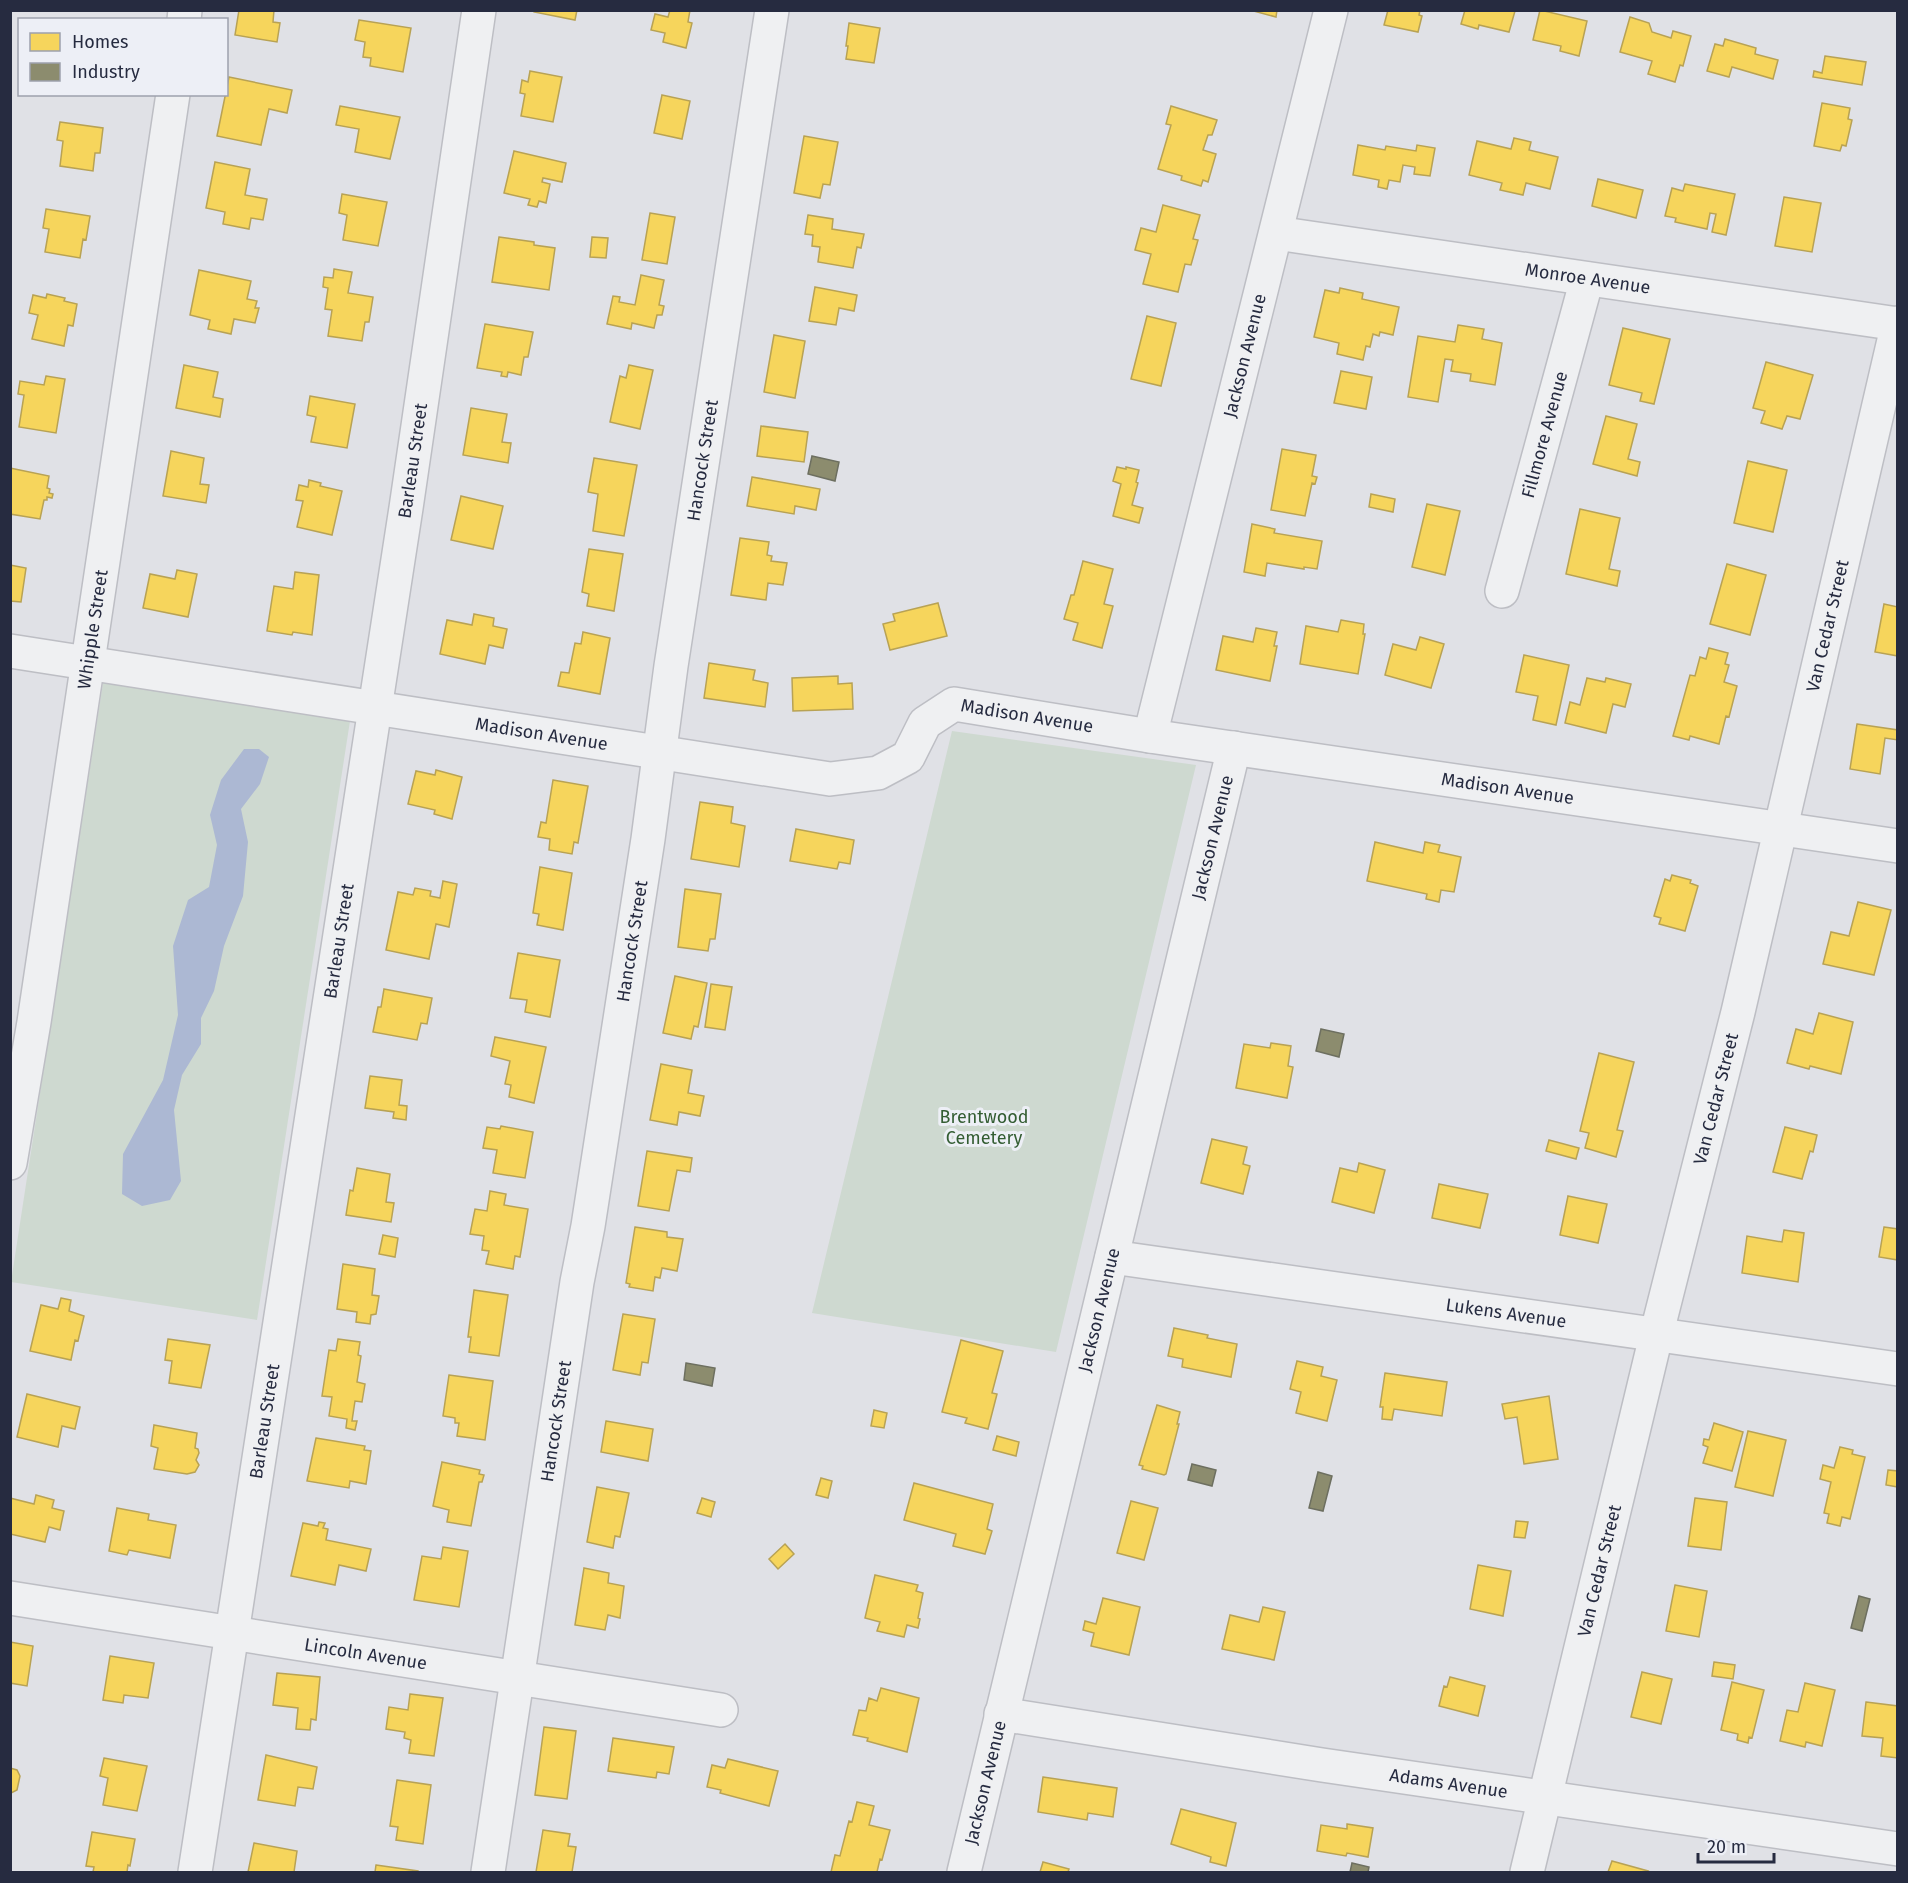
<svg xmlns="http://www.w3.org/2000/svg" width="1908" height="1883" font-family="'Fira Sans',sans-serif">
<rect width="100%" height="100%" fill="#e0e1e6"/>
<!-- green -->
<path fill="#ced9d0" d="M103 683 350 721 257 1320 11 1282Z
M952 731 1196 765 1056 1352 812 1313Z"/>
<!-- water -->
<path fill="#acb8d3" d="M244 749H259L269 757 260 784 241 809 248 842 243 896 224 946 214 991 201 1018V1044L182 1075 174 1110 181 1181 170 1200 142 1206 122 1194 123 1154 163 1080 178 1015 173 946 188 900 209 887 217 845 210 815 221 780Z"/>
<!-- homes -->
<path fill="#f6d55c" stroke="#b8a254" stroke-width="1.5" d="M239 10H274L273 22 280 23 277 42 235 35Z
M534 10H577L575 20 534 12Z
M670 10H690L688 22 692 23 686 48 663 42 665 33 651 30 655 14 668 17Z
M1250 10H1277L1276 17Z
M1388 10H1420L1419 15 1422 16 1418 32 1384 25Z
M1465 10H1514L1515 11 1509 32 1479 25 1478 29 1461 24Z
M1540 10 1587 21 1579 56 1560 51 1561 46 1533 40Z
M1630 17 1649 23 1652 32 1671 38 1673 31 1691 36 1683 66 1680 65 1675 82 1648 74 1652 61 1620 52Z
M359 20 411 28 403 72 370 66 371 58 363 57 365 42 355 40Z
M849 23 880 28 874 63 846 59 848 46H846Z
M1725 39 1756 48 1755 54 1778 60 1773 79 1732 67 1729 77 1707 71 1715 44 1723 46Z
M1825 56 1866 62 1862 85 1813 77 1814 71 1822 73Z
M530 71 562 77 553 122 521 116 525 94 520 93 522 80 528 82Z
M229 77 292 90 287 113 269 109 261 145 217 136Z
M662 95 690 101 682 139 654 133Z
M1822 103 1850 108 1848 119 1852 120 1846 146 1842 145 1840 151 1814 146Z
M340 106 400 117 390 159 355 152 359 129 336 125Z
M1171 106 1217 120 1212 135H1208L1203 150 1216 154 1208 182 1203 180 1201 186 1181 180 1182 176 1158 169 1171 125 1166 124Z
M60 122 103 128 100 153H95L93 171 60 166 63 141 57 140Z
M804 136 838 142 830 185 823 184 820 198 794 193Z
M1514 138 1531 142 1529 150 1558 157 1550 189 1526 183 1523 195 1500 190 1502 183 1469 175 1477 141 1511 149Z
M1358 145 1385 150 1386 146 1416 151 1417 145 1435 148 1430 176 1414 174 1415 167 1403 165 1400 182 1389 180 1387 189 1378 187 1379 180 1353 175Z
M514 151 566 163 562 182 543 178 542 182 550 184 546 203 539 201 537 207 528 205 530 199 504 193Z
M215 162 250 169 245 195 267 199 263 220 251 218 249 229 223 224 225 212 206 208Z
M1598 179 1643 190 1636 218 1592 206Z
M1685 184 1735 194 1726 235 1712 232 1716 214 1710 213 1707 229 1675 222 1676 218 1665 216 1672 188 1683 191Z
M342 194 387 202 378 246 343 240 347 215 339 213Z
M1784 197 1821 203 1812 252 1775 246Z
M1163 205 1200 215 1193 239 1198 240 1191 265 1185 264 1178 292 1143 284 1151 254 1135 250 1141 228 1156 232Z
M46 209 90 216 86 240 83 239 80 258 45 252 49 229 43 228Z
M650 213 675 217 667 264 642 260Z
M808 215 833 219 832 229 864 234 861 248 857 247 853 268 818 262 820 247 812 246 813 235 805 234Z
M499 237 534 242V245L555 248 549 290 492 282Z
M592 237 608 238 606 258 590 257Z
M334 269 352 272 348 293 373 297 369 322H365L362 341 328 336 332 310 325 309 328 288 323 287 324 277 333 278Z
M199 270 251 281 247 299 257 301 255 308H259L255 323 234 319 231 334 208 329 210 320 190 315Z
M641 275 664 280 659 305 664 306 662 315H657L654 328 632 323 631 329 607 324 613 296 620 297 619 302 635 305Z
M815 287 857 295 854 311 839 308 836 325 809 321Z
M1340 288 1363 293 1362 299 1399 307 1393 335 1380 332 1379 336 1373 334 1370 347 1366 346 1363 360 1337 354 1339 343 1314 337 1325 290 1339 293Z
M47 294 65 298 64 301 77 304 73 326 68 325 64 346 32 339 38 315 29 313 33 295 46 298Z
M1147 316 1176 323 1161 386 1131 379Z
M485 324 533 332 528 357H524L521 375 508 372 507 377 501 376 502 372 477 368Z
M1458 325 1484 329 1482 339 1502 343 1495 385 1470 381 1471 374 1451 371 1453 360 1445 359 1438 402 1408 397 1418 336 1455 342Z
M1623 328 1670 339 1654 404 1640 401 1642 393 1609 385Z
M774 335 805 341 795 398 764 392Z
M1766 362 1813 375 1800 419 1787 416 1782 429 1761 423 1765 411 1753 408Z
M184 365 218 372 213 397 223 399 220 417 176 408Z
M629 365 653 370 640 429 610 422 620 376 626 378Z
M1341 371 1372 377 1366 409 1334 403Z
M46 376 65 379 56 433 19 427 24 395 18 394 20 381 44 385Z
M310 396 355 404 347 448 311 442 316 417 307 415Z
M471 408 507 414 502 442 511 443 508 463 463 455Z
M1606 416 1637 424 1628 459 1640 462 1637 476 1593 464Z
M761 426 808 432 804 462 757 456Z
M1282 449 1316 455 1312 476 1317 477 1315 484 1312 483 1305 516 1271 510Z
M171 451 204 458 200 484 209 485 206 503 163 496Z
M594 458 637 465 624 536 593 531 598 494 588 492Z
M1748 461 1787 470 1773 532 1734 523Z
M1117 467 1126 469V467L1139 470 1136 482 1138 483 1132 505 1143 508 1139 523 1113 516 1121 484 1113 481Z
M10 468 49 476 47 488 50 489 49 493 53 494 52 498 47 497V500H44L40 519 10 514Z
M752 477 820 489 816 510 795 506 794 514 747 506Z
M309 480 321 483 320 486 342 491 332 535 297 527 303 501 296 500 299 485 308 487Z
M1371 494 1395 499 1393 512 1369 507Z
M461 496 503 506 493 549 451 540Z
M1427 504 1460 511 1445 575 1412 567Z
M1580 509 1620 518 1609 569 1620 571 1617 586 1566 574Z
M1252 524 1275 529 1274 533 1322 541 1317 569 1304 567V569L1267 563 1265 576 1244 572Z
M740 538 769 542 767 555 772 556 771 561 787 563 783 585 768 583 766 600 731 595Z
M589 549 623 554 614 611 587 606 589 594 582 592Z
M1083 561 1113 569 1104 604 1113 606 1102 648 1073 640 1078 623 1064 619 1071 595H1074Z
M1727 564 1766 575 1750 635 1710 624Z
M10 565 26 568 21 602 10 601Z
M177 570 197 574 188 617 143 608 150 574 175 579Z
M295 572 319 575 312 635 293 632 292 635 267 631 274 586 293 589Z
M938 603 947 636 890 650 883 624 895 621 893 614Z
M1884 604 1898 607V656L1875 652Z
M474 614 494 618 493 626 507 629 503 648 489 645 485 664 440 654 447 620 472 625Z
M1341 620 1364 624 1363 634H1365L1358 674 1300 664 1306 626 1338 632Z
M1256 628 1277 632 1274 646H1277L1270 681 1216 670 1223 636 1253 642Z
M583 632 610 638 600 694 558 686 561 672 569 673 575 643 581 644Z
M1420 637 1444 644 1431 688 1385 675 1393 644 1416 650Z
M1709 648 1728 653 1725 664 1729 665 1724 682 1737 686 1729 717 1726 716 1719 744 1690 736 1689 740 1673 736 1690 675 1695 676 1700 657 1706 659Z
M1524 655 1569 665 1556 725 1533 720 1538 696 1516 692Z
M709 663 755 670 753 680 768 683 765 707 704 698Z
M838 676V684L852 683 853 709 793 711 792 678Z
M1587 678 1605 682 1606 678 1631 684 1625 707 1613 704 1606 733 1565 723 1570 702 1580 705Z
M1857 724 1898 730V740L1885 738 1880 774 1850 769Z
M436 770 462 777 452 819 434 814 435 810 408 804 416 771 435 775Z
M553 780 588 786 578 843 574 842 572 854 549 850 550 839 538 837 541 822 546 823Z
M700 802 733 807 731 823 745 826 739 867 691 859Z
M796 829 854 840 850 864 839 862 837 869 790 861Z
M1375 842 1423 853 1425 842 1440 845 1438 852 1461 857 1454 892 1441 890 1439 902 1426 899 1427 894 1367 881Z
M540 867 572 873 563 930 537 925 539 914 533 913Z
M1672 875 1691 880 1690 883 1698 886 1685 931 1659 924 1661 918 1654 916 1665 879 1670 881Z
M443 881 457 884 449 927 436 924 429 959 386 950 398 892 413 895 415 888 431 891 430 896 440 898Z
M685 889 721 894 715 939H710L708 951 678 947Z
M1858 902 1891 910 1874 975 1823 964 1831 932 1849 936Z
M518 953 560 960 550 1017 525 1012 527 1000 510 998Z
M675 976 707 983 698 1027 694 1026 691 1039 663 1033Z
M711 984 732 987 725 1030 705 1027Z
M384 989 432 998 427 1024 421 1023 417 1040 373 1032 378 1007H381Z
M1819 1013 1853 1022 1841 1074 1810 1066 1809 1069 1787 1063 1796 1029 1813 1034Z
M495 1037 546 1047 534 1103 509 1097 511 1085 505 1084 510 1061 491 1056Z
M1271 1043 1291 1046 1288 1066 1293 1067 1287 1098 1236 1088 1244 1044 1270 1048Z
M1599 1053 1634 1062 1617 1130 1623 1131 1616 1157 1585 1148 1589 1133 1580 1131Z
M661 1064 692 1070 688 1093 704 1096 700 1116 679 1112 677 1125 650 1120Z
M370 1076 402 1080 399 1105 407 1106 406 1120 393 1118 394 1112 365 1108Z
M501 1126 533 1132 525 1178 493 1173 497 1150 483 1148 487 1127 500 1129Z
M1785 1127 1817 1135 1813 1152 1810 1151 1802 1179 1773 1172Z
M1212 1139 1247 1147 1243 1164 1250 1166 1243 1194 1201 1183Z
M1549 1140 1579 1148 1576 1159 1546 1151Z
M647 1151 692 1158 690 1172 677 1170 669 1211 638 1206Z
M1359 1163 1385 1170 1374 1213 1332 1202 1340 1168 1357 1172Z
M357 1168 390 1174 386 1202 394 1203 391 1222 346 1215 350 1190 353 1191Z
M1439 1184 1488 1194 1480 1228 1432 1218Z
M490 1191 506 1194 504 1205 528 1209 520 1257 515 1256 513 1269 486 1264 489 1251 482 1250 484 1236 470 1234 475 1209 487 1211Z
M1568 1196 1607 1204 1598 1243 1560 1235Z
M635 1227 667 1232V1237L683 1239 677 1271 662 1268 660 1278 655 1277 653 1291 629 1287 630 1284 626 1283Z
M1884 1227 1898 1229V1260L1879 1257Z
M1784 1230 1804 1233 1798 1282 1742 1273 1747 1236 1782 1242Z
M383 1235 398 1238 395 1257 379 1254Z
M343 1264 375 1269 372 1295 379 1296 376 1314 371 1315 370 1324 356 1322 357 1312 337 1309Z
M474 1290 508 1295 499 1356 469 1352 471 1337H468Z
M61 1298 71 1300 69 1311 84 1316 78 1341 75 1340 71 1360 30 1351 41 1305 58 1309Z
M623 1314 655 1319 648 1363 642 1362 640 1375 613 1370Z
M1174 1328 1208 1335 1207 1338 1237 1344 1231 1377 1182 1367 1183 1359 1168 1356Z
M168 1339 210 1345 201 1388 169 1383 172 1361 165 1360Z
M338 1339 360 1342 358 1355 361 1356 357 1382 365 1384 362 1402 355 1401 352 1421H357L355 1430 346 1428 347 1419 329 1416 332 1397 322 1396 329 1350 336 1351Z
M961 1340 1003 1351 992 1393 997 1394 988 1429 965 1423 967 1418 942 1412Z
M1297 1361 1323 1367 1321 1376 1337 1380 1327 1421 1296 1413 1301 1392 1290 1389Z
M1385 1373 1447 1382 1442 1416 1394 1409 1392 1420 1382 1419 1383 1407H1380Z
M449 1375 493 1381 485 1440 457 1436 459 1423H455V1418L443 1416Z
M27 1394 80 1407 75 1429 62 1426 58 1447 17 1437Z
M1549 1396 1558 1459 1524 1464 1517 1417 1505 1419 1502 1404Z
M1157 1405 1180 1412 1177 1424H1179L1166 1474 1164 1475 1142 1469 1143 1466 1139 1465Z
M874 1410 887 1413 884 1428 871 1426Z
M606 1421 653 1429 648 1461 601 1452Z
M1714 1423 1743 1432 1732 1471 1703 1463 1708 1447 1703 1445 1704 1439 1709 1440Z
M154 1425 197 1433 195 1448 198 1449 199 1453 196 1460 199 1465 195 1472 187 1474 154 1469 158 1448 151 1446Z
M1748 1431 1786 1440 1773 1496 1735 1487Z
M997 1436 1019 1442 1016 1456 993 1450Z
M316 1438 365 1446 364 1450 371 1451 366 1484 350 1481 349 1488 307 1481Z
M1840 1447 1853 1450 1852 1454 1865 1457 1850 1519 1842 1517 1840 1526 1827 1523 1829 1514 1824 1513 1831 1482 1820 1479 1823 1465 1834 1468Z
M442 1462 480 1470 479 1474 484 1475 482 1482H479L471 1526 447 1522 449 1510 433 1506Z
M1888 1470 1898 1471V1487L1886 1485Z
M821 1478 832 1481 828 1498 816 1495Z
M914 1483 993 1504 987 1529 992 1531 985 1554 953 1546 956 1534 904 1520Z
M597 1487 629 1493 620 1537 615 1536 613 1548 587 1542Z
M36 1495 54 1500 52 1508 64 1511 60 1530 49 1527 45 1542 10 1534V1498L34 1504Z
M702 1498 715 1502 711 1517 697 1513Z
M1695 1498 1727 1502 1721 1550 1688 1546Z
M1131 1501 1158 1508 1144 1560 1117 1553Z
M117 1508 149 1514 148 1520 176 1525 170 1558 129 1550 127 1555 109 1551Z
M1516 1521 1528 1522 1525 1538 1514 1537Z
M319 1522 325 1523 323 1528 328 1529 326 1540 371 1549 366 1571 339 1565 335 1585 291 1576 303 1523 318 1526Z
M785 1544 794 1554 778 1569 769 1559Z
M443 1547 468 1551 459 1607 414 1600 422 1556 441 1559Z
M1478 1565 1511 1571 1503 1616 1470 1609Z
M584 1568 609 1573 608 1583 624 1586 620 1618 608 1615 605 1630 575 1625Z
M875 1575 918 1585 916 1591 923 1593 918 1618 920 1619 918 1628 907 1625 904 1637 877 1631 880 1622 865 1618Z
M1675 1585 1707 1591 1699 1637 1666 1631Z
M1103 1598 1140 1607 1129 1655 1091 1646 1094 1633 1083 1630 1085 1621 1096 1624Z
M1263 1607 1285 1612 1274 1660 1222 1649 1230 1615 1259 1622Z
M10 1642 33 1646 27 1686 10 1683Z
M110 1656 154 1663 148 1698 124 1695 123 1703 103 1700Z
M1714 1662 1735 1665 1733 1679 1712 1676Z
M1642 1672 1672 1679 1661 1724 1631 1717Z
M277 1673 320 1677 316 1720 311 1719 310 1730 296 1729 298 1708 273 1705Z
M1450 1677 1485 1686 1478 1716 1439 1706 1444 1686 1447 1687Z
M1732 1682 1764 1690 1752 1738 1749 1737 1748 1743 1737 1740 1738 1734 1721 1730Z
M1805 1683 1835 1690 1822 1746 1806 1742 1805 1747 1780 1741 1787 1710 1798 1712Z
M881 1688 919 1698 907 1752 867 1741 868 1738 853 1735 859 1710 866 1711 869 1698 877 1701Z
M410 1694 443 1698 434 1756 409 1753 411 1740 404 1738 405 1732 386 1729 389 1707 408 1710Z
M1866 1702 1898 1706V1758L1881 1756 1883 1738 1862 1736Z
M544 1727 576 1731 567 1799 535 1795Z
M613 1738 674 1747 669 1774 657 1772 656 1778 608 1771Z
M266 1755 317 1767 313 1789 298 1787 295 1806 258 1800Z
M104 1758 147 1766 137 1811 103 1805 108 1778 100 1776Z
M728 1759 778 1771 769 1806 720 1793 721 1790 707 1787 712 1765 725 1768Z
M10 1768 17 1770 20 1776 17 1790 11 1793Z
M1043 1777 1117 1788 1113 1817 1088 1813 1087 1820 1038 1812Z
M397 1780 431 1785 423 1844 396 1840 398 1827 390 1826Z
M857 1802 874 1806 869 1825 890 1830 882 1860 880 1859 877 1872H831L835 1855 840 1856 849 1821 852 1822Z
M1181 1809 1236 1823 1226 1866 1210 1862 1211 1857 1171 1844Z
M1347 1824 1373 1828 1368 1857 1347 1853 1346 1856 1317 1851 1321 1825 1347 1829Z
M543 1830 570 1834 568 1846 576 1847 572 1872H536Z
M92 1832 135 1839 130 1866 128 1865 127 1872H93L94 1867 86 1866Z
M254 1843 297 1851 294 1872H248Z
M1612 1861 1648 1871 1647 1872H1608Z
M1043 1862 1069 1869 1068 1872H1040Z
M376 1865 418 1871V1872H375Z"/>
<!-- industry -->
<path fill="#8c8c6e" stroke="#6d6f60" stroke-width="1.5" d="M812 456 839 462 835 481 808 474Z
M1321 1029 1344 1034 1339 1057 1316 1051Z
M686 1363 715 1368 712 1386 684 1380Z
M1192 1464 1216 1470 1212 1486 1188 1480Z
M1318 1472 1332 1476 1323 1511 1309 1508Z
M1859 1596 1870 1599 1862 1631 1851 1628Z
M1352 1863 1369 1867 1368 1872H1350Z"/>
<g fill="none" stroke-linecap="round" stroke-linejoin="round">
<!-- minor casing -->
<g stroke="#bdbec4" stroke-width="36">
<g id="minor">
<path d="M184 20 185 10"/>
<path id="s1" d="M1276 233 1898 324"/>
<path id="s2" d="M1502 591 1587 279"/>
<path id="s3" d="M10 651 830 779 878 773 908 757 925 723 954 704 1150 736 1898 846"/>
<path id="s4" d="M1150 736 1331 10"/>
<path id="s5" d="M10 1163 34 1022 173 94"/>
<path id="s6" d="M1112 1257 1898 1369"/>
<path id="s7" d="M10 1598 721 1710"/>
<path id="s8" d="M1001 1714 1322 1765 1898 1849"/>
<path id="s9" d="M195 1872 406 508 479 10"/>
<path id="s10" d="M488 1872 577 1282 588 1226 648 839 671 666 772 10"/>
<path id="s11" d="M964 1872 1234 748"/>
<path id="s12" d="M1527 1872 1656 1336 1738 1012 1898 323"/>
</g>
</g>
<!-- minor -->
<use href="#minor" stroke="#eff0f2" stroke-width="33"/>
</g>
<g text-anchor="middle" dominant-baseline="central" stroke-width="6" stroke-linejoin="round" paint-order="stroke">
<!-- street labels -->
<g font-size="18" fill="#262b40" stroke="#edeff6">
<text stroke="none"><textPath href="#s1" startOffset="315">Monroe Avenue</textPath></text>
<text stroke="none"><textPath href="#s4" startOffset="392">Jackson Avenue</textPath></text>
<text stroke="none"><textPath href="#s2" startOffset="162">Fillmore Avenue</textPath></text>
<text stroke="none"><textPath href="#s9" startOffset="1428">Barleau Street</textPath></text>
<text stroke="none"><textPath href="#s10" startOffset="1428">Hancock Street</textPath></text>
<text stroke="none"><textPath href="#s12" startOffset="1282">Van Cedar Street</textPath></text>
<text stroke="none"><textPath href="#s5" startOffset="540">Whipple Street</textPath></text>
<text stroke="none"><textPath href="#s3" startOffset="1059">Madison Avenue</textPath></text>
<text stroke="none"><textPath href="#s3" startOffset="538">Madison Avenue</textPath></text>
<text stroke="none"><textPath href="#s3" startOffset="1545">Madison Avenue</textPath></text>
<text stroke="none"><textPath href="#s11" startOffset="1064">Jackson Avenue</textPath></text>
<text stroke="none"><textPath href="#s9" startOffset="942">Barleau Street</textPath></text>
<text stroke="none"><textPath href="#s10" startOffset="942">Hancock Street</textPath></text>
<text stroke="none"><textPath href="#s12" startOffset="796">Van Cedar Street</textPath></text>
<text stroke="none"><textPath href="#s11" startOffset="578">Jackson Avenue</textPath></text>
<text stroke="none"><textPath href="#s6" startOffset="398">Lukens Avenue</textPath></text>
<text stroke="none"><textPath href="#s9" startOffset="456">Barleau Street</textPath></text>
<text stroke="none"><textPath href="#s10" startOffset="456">Hancock Street</textPath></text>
<text stroke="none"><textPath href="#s12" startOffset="310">Van Cedar Street</textPath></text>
<text stroke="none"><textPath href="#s7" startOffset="360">Lincoln Avenue</textPath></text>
<text stroke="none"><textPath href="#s11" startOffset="92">Jackson Avenue</textPath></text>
<text stroke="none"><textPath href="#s8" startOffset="453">Adams Avenue</textPath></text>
</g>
<!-- park labels -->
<g font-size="18" fill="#335d32" stroke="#edeff6">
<text x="984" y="1117">Brentwood<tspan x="984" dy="21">Cemetery</tspan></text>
</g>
</g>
<!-- border -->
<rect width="1908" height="1883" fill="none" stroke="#262b40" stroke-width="24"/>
<!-- legend -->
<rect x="18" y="18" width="210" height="78" fill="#edeff6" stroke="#9da1ad" stroke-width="1.5"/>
<rect x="30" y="33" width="30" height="18" fill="#f6d55c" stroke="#9da1ad" stroke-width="1.5"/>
<text x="72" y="48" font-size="18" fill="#262b40">Homes</text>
<rect x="30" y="63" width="30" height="18" fill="#8c8c6e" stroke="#9da1ad" stroke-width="1.5"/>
<text x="72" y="78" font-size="18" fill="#262b40">Industry</text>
<!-- scale -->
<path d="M1698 1853v9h76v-9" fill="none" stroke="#262b40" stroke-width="3"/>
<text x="1707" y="1853" font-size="18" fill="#262b40" stroke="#edeff6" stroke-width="4.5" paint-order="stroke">20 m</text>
</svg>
